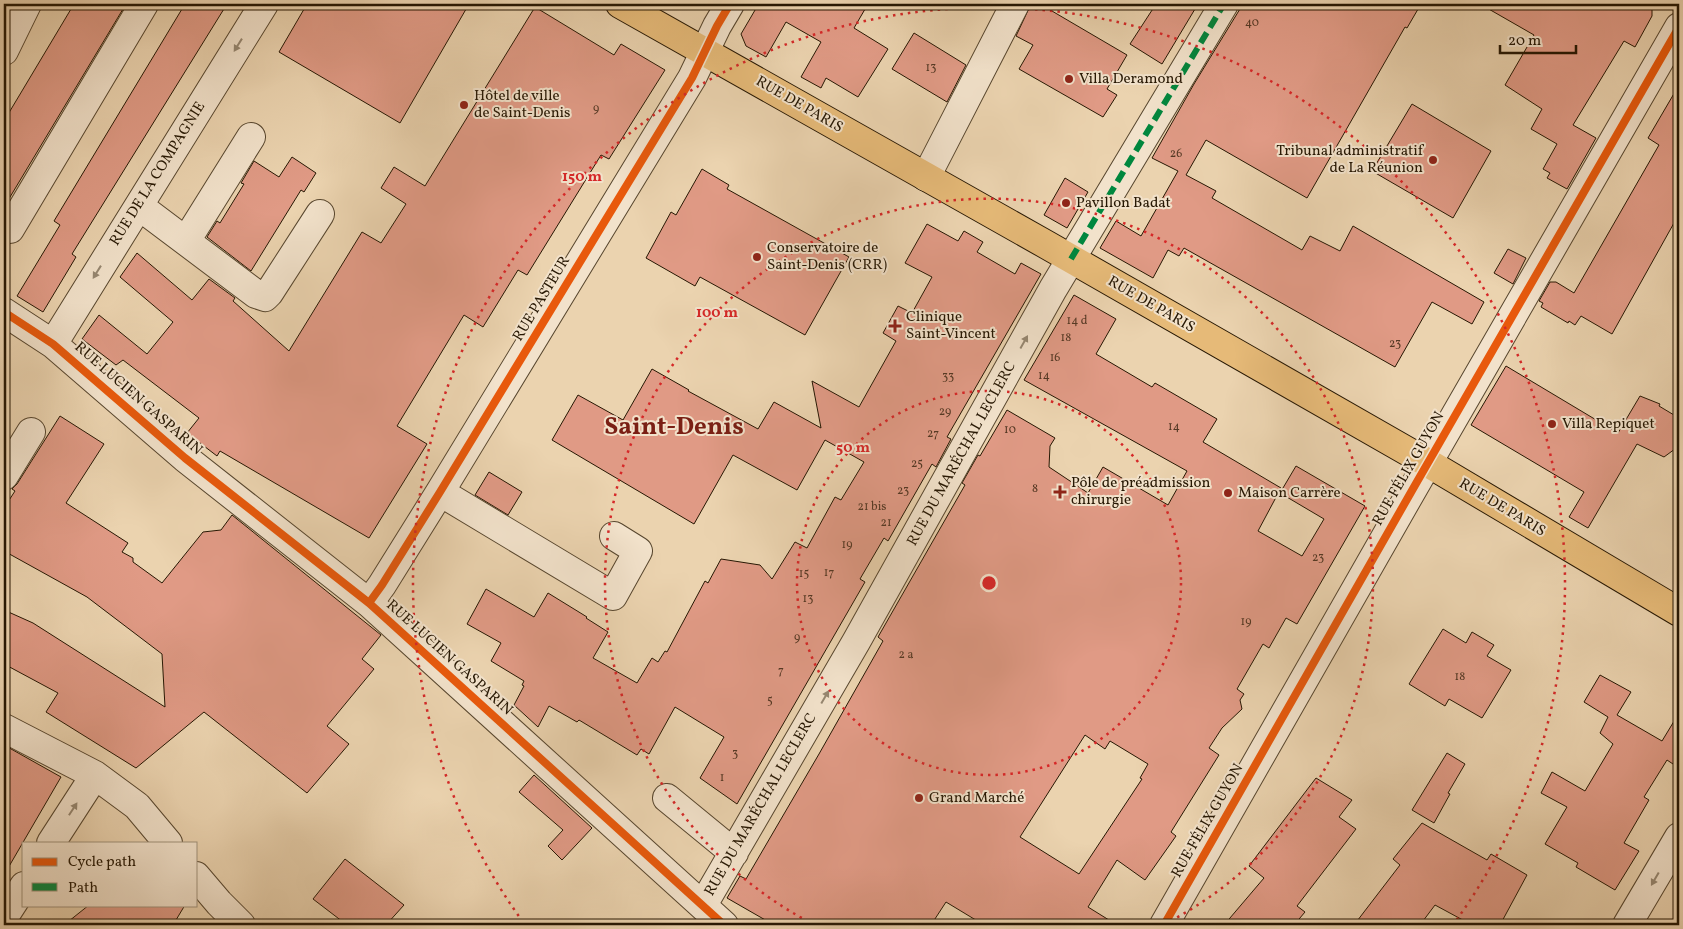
<svg xmlns="http://www.w3.org/2000/svg" width="1683" height="929" font-family="Vollkorn,serif">
<rect width="100%" height="100%" fill="#ebd3af"/>
<filter id="stains"><feTurbulence type="fractalNoise" baseFrequency=".004" numOctaves="4"/><feColorMatrix values="0 0 0 0 .2 0 0 0 0 .09 0 0 0 0 .02 0 0 0 .5 -.17"/></filter>
<radialGradient id="worn" r=".72"><stop offset=".6" stop-color="#630" stop-opacity="0"/><stop offset="1" stop-color="#630" stop-opacity=".3"/></radialGradient>
<!-- building -->
<path fill="#e09a85" stroke="#261703" fill-rule="evenodd" d="M74 4H126L4 207V121Z
M185 4H227L72 254 76 257 43 312 17 296 60 225 54 221Z
M307 4H469L400 123 279 52Z
M755 4H868L854 28 888 49 858 97 826 78 821 88 801 77 821 42 786 22 766 57 746 46 741 34 758 5Z
M1031 4H1040L1127 55 1107 89 1117 95 1103 117 1019 69 1033 45 1016 36Z
M1156 4H1198L1162 64 1130 44Z
M1243 4H1421L1407 28 1405 27 1307 198 1206 140 1186 175 1216 191 1212 198 1302 250 1310 236 1340 251 1353 226 1484 302 1472 324 1432 302 1395 367 1184 248 1179 256 1168 250 1153 278 1100 248 1116 221 1141 236 1178 171 1152 158 1194 84Z
M1480 4H1644L1652 8V16L1635 47 1624 41 1573 125 1596 138 1567 189 1547 178 1550 173 1543 169 1557 144 1531 129 1542 109 1505 85 1534 35Z
M535 7 614 55 621 44 665 70 609 159 601 155 527 275 518 270 483 327 464 315 397 426 427 444 369 538 220 451 217 456 187 433 199 418 123 360 116 365 82 339 99 315 147 354 173 322 120 277 137 253 192 300 209 279 235 298 233 301 289 351 362 232 381 243 406 204 381 188 394 167 425 186Z
M914 33 966 65 947 102 892 69Z
M1679 85V214L1612 334 1581 316 1575 325 1569 321 1568 323 1541 307 1543 303 1539 301 1550 282H1556L1574 293 1659 145 1648 138Z
M1412 104 1491 151 1453 218 1372 171Z
M292 157 316 173 304 192 301 190 251 271 207 237 217 221 220 223 244 184 241 183 254 161 279 177Z
M702 169 729 185 727 189 849 257 805 335 700 277 695 286 646 258 671 212 676 215Z
M1065 178 1088 192 1067 228 1044 215Z
M927 224 958 241 964 231 983 242 977 252 1015 274 1021 263 1041 274 947 437 951 439 936 467 932 464 888 541 884 538 860 579 865 582 737 804 700 778 724 737 675 707 649 754 641 749 637 755 579 720 577 722 549 706 538 727 514 705 524 686 522 685 524 681 491 661 501 643 467 624 486 589 534 617 548 593 587 617 586 618 608 632 593 658 637 683 652 658 658 662 665 651 667 652 705 581 708 583 721 559 760 565 772 579 795 542 807 548 835 497 841 500 864 462 825 440 797 490 733 455 694 524 552 440 578 395 623 420 652 369 689 390 688 391 758 429 774 402 821 428 812 381 859 407 896 341 883 333 898 306 912 313 932 277 905 263Z
M1508 249 1526 258 1513 284 1494 273Z
M1074 295 1116 319 1096 354 1152 387 1155 383 1217 419 1203 442 1281 488 1258 531 1302 556 1324 519 1280 493 1296 466 1365 506 1297 624 1286 618 1269 648 1263 644 1237 689 1244 694 1240 700 1242 709 1222 728 1209 748 1219 755 1171 832 1176 836 1145 880 1117 860 1088 907 1117 925H984L946 902 931 925H774L727 898 740 876 746 879 819 754 883 641 878 637 965 485 962 483 978 455 980 456 1007 410 1055 438 1050 446 1049 467 1088 493 1103 467 1168 505 1187 471 1024 380ZM1085 735 1105 749 1110 741 1148 764 1140 778 1142 779 1079 874 1020 837Z
M1506 366 1618 433 1640 396 1660 404 1659 406 1679 418V446L1664 457 1637 444 1588 528 1569 517 1584 492 1471 425Z
M60 416 104 444 66 503 128 543 122 552 133 558V562L162 583 203 532 221 530 232 515 381 635 362 659 374 669 327 726 349 744 307 793 204 712 136 768 46 712 58 693 4 664V610L33 623 165 707 162 654 87 597 4 551V508L15 491 12 489 17 484Z
M489 472 522 492 508 515 475 495Z
M1443 629 1466 643 1472 632 1494 645 1487 656 1511 670 1482 718 1449 699 1445 706 1409 684Z
M1600 675 1631 692 1617 715 1662 741 1679 713V768L1667 760 1644 797 1649 800 1624 843 1639 851 1615 890 1576 867 1578 863 1545 844 1567 807 1541 793 1552 772 1585 791 1613 744 1600 733 1608 717 1584 702Z
M4 745 61 777 4 875Z
M1447 753 1465 764 1448 793 1450 794 1434 823 1412 810Z
M534 775 592 828 562 860 548 846 563 830 519 792Z
M1316 778 1352 800 1339 817 1356 829 1297 906 1305 912 1294 925H1224L1264 878 1249 866Z
M1422 823 1487 860 1491 854 1527 875 1500 925H1472L1435 905 1420 925H1354L1400 865 1393 859Z
M345 859 404 905 386 925H347L313 899Z
M89 905H185L173 925H64Z"/>
<g fill="none" stroke-linecap="round" stroke-linejoin="round">
<!-- minor casing -->
<g stroke="#57462e" stroke-width="30">
<path id="minor" d="M4 51 27 4
M926 177 1015 4
M139 206 256 294 265 297 269 293 320 214
M10 229 144 4
M186 241 251 137
M4 312 53 344 185 458 369 603 724 925
M53 344 264 4
M4 476 31 432
M440 492 613 596 638 551 614 536
M369 603 382 585 440 492 692 78 717 26 730 4
M4 728 95 775 137 806 168 843
M667 798 734 853
M51 843 95 775
M196 876 219 903 241 925
M703 905 856 642 1053 289 1224 4
M4 917 24 886
M1164 925 1414 487 1679 27
M1627 925 1679 837"/>
</g>
<!-- major casing -->
<g stroke="#261703" stroke-width="30">
<path id="major" d="M620 4 1047 245 1428 463 1679 612"/>
</g>
<!-- minor -->
<use href="#minor" stroke="#f2e2cb" stroke-width="28"/>
<!-- major -->
<use href="#major" stroke="#e6ba78" stroke-width="28"/>
<!-- quiet -->
<path stroke="#00873e" stroke-width="6" stroke-dasharray="12 6" stroke-linecap="butt" d="M1071 259 1224 4"/>
<!-- cycleway casing -->
<g stroke="#f2e2cb" stroke-width="11">
<path id="cycleway" d="M4 312 53 344 185 458 369 603 724 925
M369 603 382 585 440 492 692 78 717 26 730 4
M1164 925 1414 487 1679 27"/>
</g>
<!-- cycleway -->
<use href="#cycleway" stroke="#e8590c" stroke-width="8"/>
</g>
<!-- one-way arrows -->
<defs><path id="oneway-solid" d="M-6-.8H1V-3.2L6.5 0L1 3.2V.8H-6Z" transform="scale(1.25)"/></defs>
<g fill="#968771">
<use href="#oneway-solid" transform="translate(238 45) rotate(122)"/>
<use href="#oneway-solid" transform="translate(97 272) rotate(122)"/>
<use href="#oneway-solid" transform="translate(1024 342) rotate(-61)"/>
<use href="#oneway-solid" transform="translate(825 697) rotate(-60)"/>
<use href="#oneway-solid" transform="translate(73 809) rotate(-57)"/>
<use href="#oneway-solid" transform="translate(1655 879) rotate(120)"/>
</g>
<!-- distance rings -->
<g fill="none" stroke="#d62828" stroke-width="2.5" stroke-dasharray="2.5 5">
<circle cx="989" cy="583" r="192"/>
<path d="M815 925A384 384 0 1 1 1163 925"/>
<path d="M523 922A576 576 0 1 1 1455 922"/>
</g>
<!-- markers -->
<g fill="#8f2418" stroke="#f2e2cb" stroke-width="2">
<circle cx="1069" cy="79" r="5"/>
<circle cx="464" cy="105" r="5"/>
<circle cx="1433" cy="160" r="5"/>
<circle cx="1066" cy="203" r="5"/>
<circle cx="757" cy="257" r="5"/>
<path d="M892.5 318.5h5v5h5v5h-5v5h-5v-5h-5v-5h5z"/>
<circle cx="1552" cy="424" r="5"/>
<path d="M1057.5 484.5h5v5h5v5h-5v5h-5v-5h-5v-5h5z"/>
<circle cx="1228" cy="493" r="5"/>
<circle cx="919" cy="798" r="5"/>
</g>
<g text-anchor="middle" dominant-baseline="central" stroke-width="4" stroke-linejoin="round" paint-order="stroke">
<!-- number labels -->
<g font-size="12" fill="#543824">
<text x="1252" y="23">40</text>
<text x="931" y="68">13</text>
<text x="596" y="109">9</text>
<text x="1176" y="154">26</text>
<text x="1077" y="321">14 d</text>
<text x="1066" y="338">18</text>
<text x="1395" y="344">23</text>
<text x="1055" y="358">16</text>
<text x="1044" y="376">14</text>
<text x="948" y="377">33</text>
<text x="945" y="412">29</text>
<text x="1174" y="427">14</text>
<text x="1010" y="430">10</text>
<text x="933" y="434">27</text>
<text x="917" y="464">25</text>
<text x="1035" y="489">8</text>
<text x="903" y="491">23</text>
<text x="872" y="507">21 bis</text>
<text x="886" y="523">21</text>
<text x="847" y="545">19</text>
<text x="1318" y="558">23</text>
<text x="829" y="573">17</text>
<text x="804" y="574">15</text>
<text x="808" y="599">13</text>
<text x="1246" y="622">19</text>
<text x="797" y="638">9</text>
<text x="906" y="655">2 a</text>
<text x="781" y="671">7</text>
<text x="1460" y="677">18</text>
<text x="770" y="701">5</text>
<text x="735" y="754">3</text>
<text x="722" y="778">1</text>
</g>
<!-- poi labels -->
<g font-size="15" fill="#261703" stroke="#f2e2cb" text-anchor="start">
<text x="1079" y="79">Villa Deramond</text>
<text x="474" y="96">Hôtel de ville<tspan x="474" dy="17">de Saint-Denis</tspan></text>
<text x="1423" y="151" text-anchor="end">Tribunal administratif<tspan x="1423" dy="17">de La Réunion</tspan></text>
<text x="1076" y="203">Pavillon Badat</text>
<text x="767" y="248">Conservatoire de<tspan x="767" dy="17">Saint-Denis (CRR)</tspan></text>
<text x="906" y="317">Clinique<tspan x="906" dy="17">Saint-Vincent</tspan></text>
<text x="1562" y="424">Villa Repiquet</text>
<text x="1071" y="483">Pôle de préadmission<tspan x="1071" dy="17">chirurgie</tspan></text>
<text x="1238" y="493">Maison Carrère</text>
<text x="929" y="798">Grand Marché</text>
</g>
<!-- street labels -->
<g font-size="15" fill="#261703" stroke="#f2e2cb">
<text transform="translate(799 105) rotate(30)">RUE DE PARIS</text>
<text transform="translate(158 174) rotate(-58)">RUE DE LA COMPAGNIE</text>
<text transform="translate(542 299) rotate(-59)">RUE PASTEUR</text>
<text transform="translate(1151 305) rotate(30)">RUE DE PARIS</text>
<text transform="translate(138 399) rotate(41)">RUE LUCIEN GASPARIN</text>
<text transform="translate(962 454) rotate(-61)">RUE DU MARÉCHAL LECLERC</text>
<text transform="translate(1409 469) rotate(-60)">RUE FÉLIX GUYON</text>
<text transform="translate(1502 508) rotate(31)">RUE DE PARIS</text>
<text transform="translate(449 658) rotate(42)">RUE LUCIEN GASPARIN</text>
<text transform="translate(761 805) rotate(-60)">RUE DU MARÉCHAL LECLERC</text>
<text transform="translate(1208 821) rotate(-60)">RUE FÉLIX GUYON</text>
</g>
<!-- town labels -->
<g font-size="25" font-weight="bold" fill="#7a1f14" stroke="#f2e2cb">
<text x="674" y="427">Saint-Denis</text>
</g>
</g>
<circle cx="989" cy="583" r="8" fill="#d62828" stroke="#f2e2cb" stroke-width="2.5"/>
<g font-size="15" text-anchor="middle" font-weight="bold" fill="#d62828" stroke="#f2e2cb" stroke-width="4" stroke-linejoin="round" paint-order="stroke">
<text x="582" y="181">150 m</text>
<text x="717" y="317">100 m</text>
<text x="853" y="452">50 m</text>
</g>
<!-- margin -->
<rect width="1683" height="929" fill="none" stroke="#ebd3af" stroke-width="20"/>
<rect x="5" y="5" width="1673" height="919" fill="none" stroke="#261703" stroke-width="2.5"/>
<rect x="10" y="10" width="1663" height="909" fill="none" stroke="#261703"/>
<!-- legend -->
<rect x="22" y="842" width="175" height="65" fill="#f2e2cb" stroke="#a0917b"/>
<rect x="32" y="858" width="25" height="8" fill="#e8590c" stroke="#a0917b"/>
<text x="68" y="866" font-size="15" fill="#261703">Cycle path</text>
<rect x="32" y="883" width="25" height="8" fill="#00873e" stroke="#a0917b"/>
<text x="68" y="892" font-size="15" fill="#261703">Path</text>
<!-- scale -->
<path d="M1500 45v8h76v-8" fill="none" stroke="#261703" stroke-width="2.5"/>
<text x="1508" y="45" font-size="15" fill="#261703" stroke="#f2e2cb" stroke-width="4" paint-order="stroke">20 m</text>
<rect width="100%" height="100%" filter="url(#stains)"/>
<rect width="100%" height="100%" fill="url(#worn)"/>
</svg>
